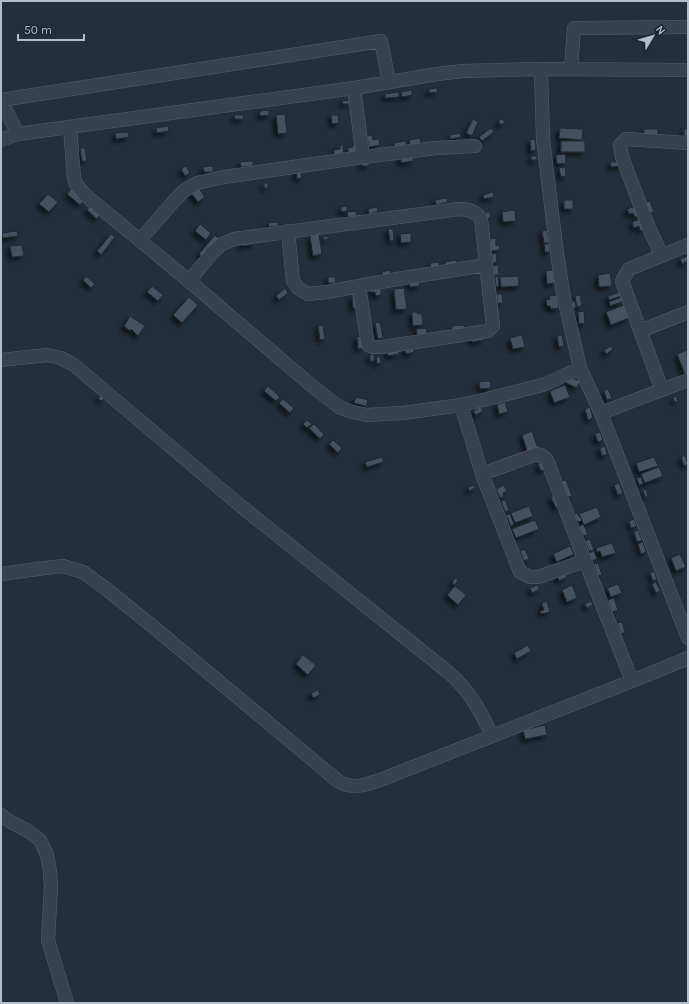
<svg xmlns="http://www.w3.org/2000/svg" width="689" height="1004" font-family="Karla,sans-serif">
<defs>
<filter id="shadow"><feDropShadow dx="-3.5" dy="3.5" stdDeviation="2" flood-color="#0009"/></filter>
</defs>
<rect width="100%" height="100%" fill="#242f3d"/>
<!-- building -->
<path fill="#455161" stroke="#1f2834" filter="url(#shadow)" d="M437 88 438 92 429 93V89Z
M412 90V95L402 97 401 92Z
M399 92V97L385 98V94Z
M349 100 350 104H343L342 101Z
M269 110V115L260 116V111Z
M285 114 287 133 278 134 276 115Z
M234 115H243L244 119H235Z
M331 115H338L339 123 332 124Z
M473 119 478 122 472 136 466 133Z
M502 119 505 122 501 125 498 121Z
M168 126 169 131 157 133 156 128Z
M491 128 494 132 482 141 479 137Z
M560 128 583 129 582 140 559 138Z
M644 129H658V136H644Z
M684 129H688V136H684Z
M128 132 129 137 116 139 115 133Z
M460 133 461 137 450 139V135Z
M372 135 373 140 379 139 380 145 369 147 367 136Z
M420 138 421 143 410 145 409 140Z
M535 139 536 150 531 151 530 140Z
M406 141V145L395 147 394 143Z
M561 141H585V152H561Z
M357 144 358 152 348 153V148L353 147V145Z
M340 145H343L344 154 334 155V150L340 149Z
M80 148H85L87 161H82Z
M565 154 566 163 557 164 556 155Z
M413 155V161L401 163V156Z
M531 156H537V160H531Z
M253 161V166L241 167 240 162Z
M362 162H369V166H362Z
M610 162H621L622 166 611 167Z
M186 166 190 173 185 176 181 169Z
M213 166V172H204L203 167Z
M565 167 566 176 561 177 559 168Z
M301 169 302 178 297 179 296 170Z
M264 183H268V188H264Z
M198 187 205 197 198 202 191 193Z
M71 189 84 200 80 205 67 194Z
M493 192 494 197 484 199 483 195Z
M48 194 58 202 49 212 39 204Z
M447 198 448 202 436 205 435 200Z
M564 200H573V209H564Z
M650 201 654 212 649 213 645 203Z
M90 206 100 215 97 219 87 210Z
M347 206V211L341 212V207Z
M636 206 639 216 635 217 633 213 629 214 627 209Z
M377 207 378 212 369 214 368 209Z
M515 210 516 221 503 222 502 212Z
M356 211 357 216 348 217 347 212Z
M486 212H490V218L486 219Z
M641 219 644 229 640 231 639 226 634 228 632 222Z
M278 222V226L269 227 268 223Z
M200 224 211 233 206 240 195 231Z
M388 229H393L394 240 390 241Z
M547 230 549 243H544L542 231Z
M17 231 18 236 3 238 2 233Z
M411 233V242L401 243 400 234Z
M111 234 115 237 101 255 97 251Z
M319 234 322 254 313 256 310 236Z
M215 235 220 240 204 258 199 254Z
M328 236V239L324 240 323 237Z
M496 238V246L499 245 500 250 491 251 490 239Z
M254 239 255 244 242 246 241 241Z
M544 244H549L550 252H545Z
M22 245 24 256 12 257 10 246Z
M496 253 497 262 492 263V254Z
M688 256V261L682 264 680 259Z
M456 260 457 265 446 267 445 262Z
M439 262 440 268 431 269 430 263Z
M498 265 499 275H494L493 266Z
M390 270 391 275 383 276 382 272Z
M553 270 555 283 547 284 546 271Z
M610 273 612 286 599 287 598 275Z
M86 276 95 284 91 288 83 280Z
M498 276 499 286 496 287 495 277Z
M518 276 519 286 501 287 500 277Z
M328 277H335L336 283H328Z
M419 281 420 286 410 287 409 282Z
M152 286 163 295 158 301 147 292Z
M381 287V295L376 296 375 292H371V288Z
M285 288 288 293 279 300 276 296Z
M404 288 407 309 396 310 394 289Z
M620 292 621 296 609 300 608 296Z
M497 294H502L503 303H497Z
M557 295 559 308 551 309 550 306H547L546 300 550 299 549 296Z
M580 295 582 306 577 307 575 296Z
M352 296H357L358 308H353Z
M189 297 198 305 182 323 173 315Z
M622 297 624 301 610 306 609 302Z
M572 301H575L576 308H572Z
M624 305 629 318 611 325 606 312Z
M584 311 585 323 579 324 578 312Z
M412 312H417L418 314H422L423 325 413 326Z
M130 316 145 326 138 336 131 329 130 331 124 326Z
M380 322 383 338 378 339 375 323Z
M323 325 325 339 320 340 318 326Z
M464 325V330L452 331V326Z
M426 328 427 334 417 335 416 329Z
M483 335 484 340 472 342 471 337Z
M522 335 525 347 513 349 510 338Z
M562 335 564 346 559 347 557 336Z
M362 336 364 348 358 349 357 337Z
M611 346 613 350 606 354 604 350Z
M413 347 414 352 406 354 405 349Z
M398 348 399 354 388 356 387 350Z
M687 350 688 377H686L677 354Z
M370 354H374V361H370Z
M376 357H380L381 363 377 364Z
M569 377 580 381 577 388 566 383Z
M490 381 491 388 480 389 479 382Z
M565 385 570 397 554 403 550 391Z
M268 386 280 397 276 401 264 391Z
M608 389 612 398 607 400 604 391Z
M102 395 105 398 101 401 98 398Z
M676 396 678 401 675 402 673 398Z
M356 397 368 400 366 406 354 403Z
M283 399 294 408 290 413 279 403Z
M505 402 508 412 499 414 497 404Z
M480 407 483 411 476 415 473 411Z
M590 407 593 418 588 420 585 409Z
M307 420 312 424 307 428 303 424Z
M314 424 324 434 320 439 309 428Z
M532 431 538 448 527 451 522 435Z
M600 432 603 440 598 442 595 434Z
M333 440 342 448 338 453 329 444Z
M605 446 607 454 602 456 600 448Z
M685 455 688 464 684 466 681 457Z
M382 457 384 462 367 467 365 462Z
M654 457 658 466 639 472 636 463Z
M543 462 546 469 541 471 538 464Z
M659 467 663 476 645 483 641 474Z
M641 477 643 484 639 485 637 478Z
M566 480 572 496 568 497 561 481Z
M619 483 623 493 618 495 614 485Z
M474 485 475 488 469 491 468 487Z
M504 485 507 491 503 493 504 496 500 498 496 489Z
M646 489 648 497H645L643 490Z
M555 495 561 506 556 508 551 497Z
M505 500 509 510 505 512 501 501Z
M529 506 533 516 515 523 511 513Z
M597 507 601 517 584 525 579 514Z
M577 513 582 520 579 522 577 520 576 522 573 519 576 517 574 515Z
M510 514 514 524 511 526 506 515Z
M634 519 637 526 631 528 629 521Z
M535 520 539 529 516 538 512 529Z
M583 524 588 534 583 536 579 527Z
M638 530 642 540 637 542 634 532Z
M590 539 594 550 589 551 585 541Z
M643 542 646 552 641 554 638 544Z
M612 543 616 553 602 557 600 551 597 552 596 548Z
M570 546 574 554 557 562 553 554Z
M525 549 529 559 524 561 520 551Z
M594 551 597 559 592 561 589 553Z
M680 554 686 567 676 571 671 558Z
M598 563 602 575 598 576 594 564Z
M565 571 567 577 559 581 557 574Z
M654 571 657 579 653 581 650 573Z
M455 578 458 580 455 585 452 583Z
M656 582 660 591 656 593 652 584Z
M618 584 622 593 611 597 607 588Z
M537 585 540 589 532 593 530 588Z
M572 585 577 598 567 602 562 590Z
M455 586 466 595 458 605 447 595Z
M614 598 618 610 612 612 608 600Z
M547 601 550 612 541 614 540 611 544 610 542 603Z
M591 601 593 605 587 608 585 604Z
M622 622 625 632 621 634 617 623Z
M528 645 531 651 517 659 514 653Z
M303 655 316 665 308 675 296 664Z
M318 690 320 695 313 698 311 693Z
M545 725 547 735 525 739 523 730Z"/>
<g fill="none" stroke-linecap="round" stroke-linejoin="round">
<!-- minor casing -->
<g stroke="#565f6b" stroke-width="14">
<path id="minor" d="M541 69 543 139 556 246 563 293 580 368 601 413 688 638
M571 69 574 28 688 27
M354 88 363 157
M1 100 381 41 389 82
M1 101 18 134
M70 127 74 178 76 184 85 195 189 281 312 386 339 407 349 411 367 415 403 413 461 405 487 399 546 384 580 368
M1 140 18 134 354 88 437 74 463 71 541 69 688 70
M288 231 293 281 298 288 308 294 327 292 391 280 486 265
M140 240 174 201 184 191 197 183 224 177 363 157 436 148 475 146
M662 256 649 228 622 157 620 145 626 139 688 143
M189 281 212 253 222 244 234 239 459 209C467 209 476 211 481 219L493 326 488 331 383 347H373L368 345 359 286
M640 331 688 312
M1 360 47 355 61 358 74 365 242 507 448 672C470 691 480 710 492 736
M662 390 622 281 629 269 688 245
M461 405 482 474 520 572 530 577H538L585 561 632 681 688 658
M601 413 688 380
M482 474 537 454 541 455 547 460 585 561
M1 574 45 568 63 566 83 572 105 588 151 625 338 781C353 790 365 785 380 780L632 681
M1 815 9 821 28 831 40 840 47 855 50 871 51 887 48 940 67 1003"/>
</g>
<!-- minor -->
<use href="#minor" stroke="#38414d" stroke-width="13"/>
</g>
<!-- border -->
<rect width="689" height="1004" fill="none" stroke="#b3bcc8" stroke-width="4"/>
<!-- north arrow -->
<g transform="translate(653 36) rotate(52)" stroke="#1d2632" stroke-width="3" paint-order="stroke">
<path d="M0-3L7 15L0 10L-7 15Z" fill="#b3bcc8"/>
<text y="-6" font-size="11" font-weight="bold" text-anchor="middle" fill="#b3bcc8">N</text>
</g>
<!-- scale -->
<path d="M18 34v6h66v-6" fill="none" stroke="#b3bcc8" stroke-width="2"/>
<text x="24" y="34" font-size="12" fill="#b3bcc8" stroke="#1d2632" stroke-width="3" paint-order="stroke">50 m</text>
</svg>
